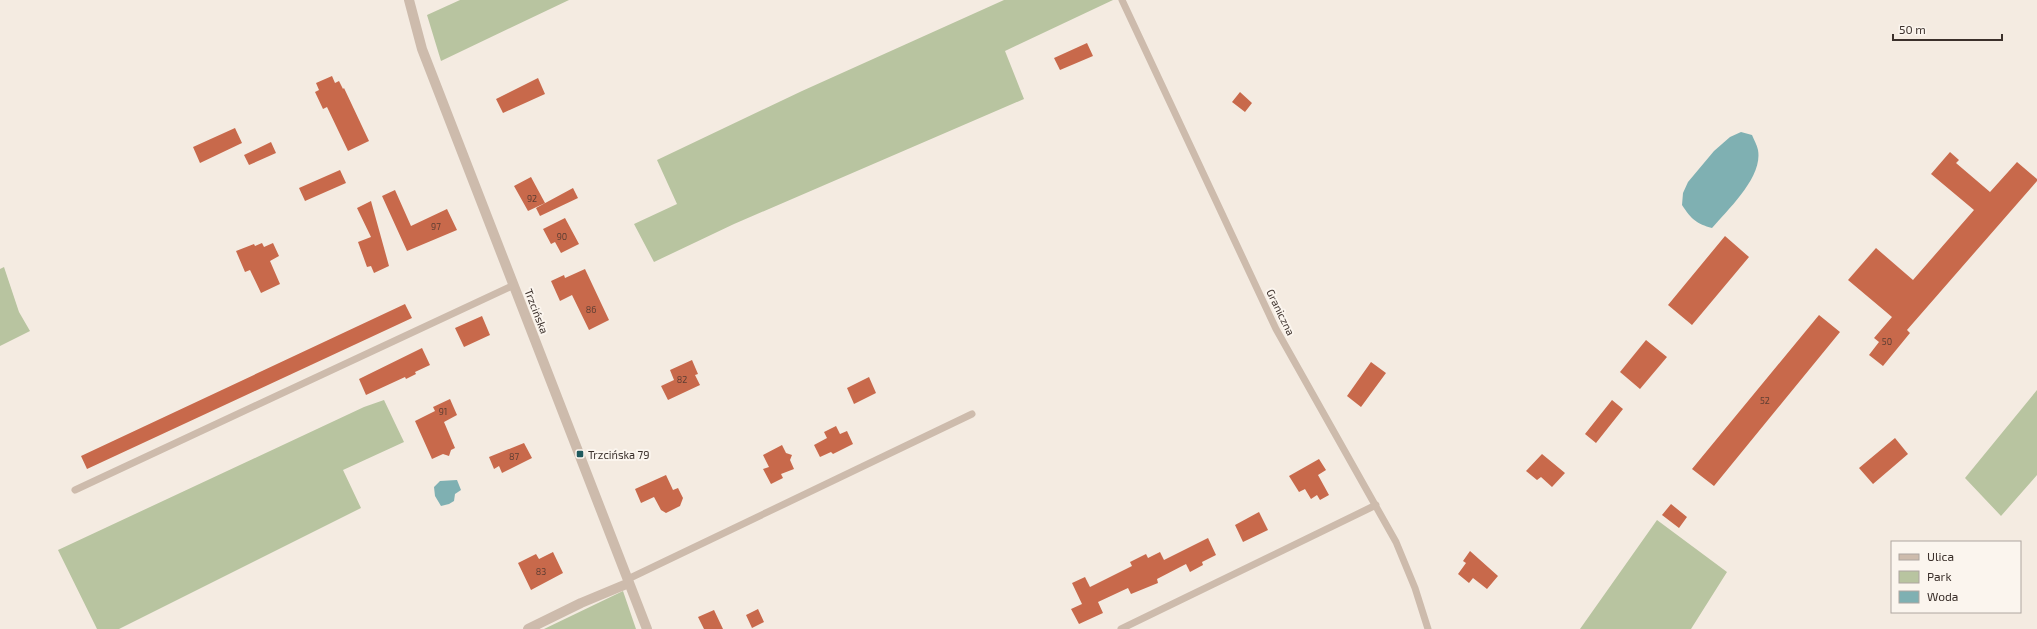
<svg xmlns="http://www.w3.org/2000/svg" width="2037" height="629" font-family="'Exo 2',sans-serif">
<rect width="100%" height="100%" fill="#f4ebe1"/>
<!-- green -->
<path fill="#b8c4a0" d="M460 0H569L441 61 427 15Z
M1004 0H1113L1005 51 1024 99 734 224 654 262 634 224 677 204 657 160 802 91Z
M4 267 19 312 30 331 0 346V269Z
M2037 390V475L2001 516 1965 478Z
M384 400 404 442 343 470 361 508 119 629H97L58 550 364 407Z
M1657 520 1727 572 1691 629H1580Z
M623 591 636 629H544Z"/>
<!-- water -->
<path fill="#7fb0b2" d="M1741 132 1752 135C1754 140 1757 145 1758 150 1763 177 1728 209 1712 228 1697 224 1691 219 1682 205L1683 193 1688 182 1714 151 1730 137Z
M457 480 461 490 455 494 454 501 449 504 441 506 435 496 434 487 440 481Z"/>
<!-- building -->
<path fill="#c8694b" d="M1087 43 1093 56 1060 70 1054 58Z
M332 76 335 83 339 81 343 89 344 88 369 141 348 151 327 107 323 109 315 92 319 90 316 83Z
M538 78 545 94 503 113 496 99Z
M1240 92 1252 103 1245 112 1232 102Z
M235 128 242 143 200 163 193 147Z
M271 142 276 153 249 165 244 155Z
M1950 152 1959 160 1956 163 1990 192 2017 162 2037 179V181L1907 330 1910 333 1883 366 1869 355 1879 342 1874 338 1892 317 1848 280 1876 248 1913 280 1974 210 1931 174Z
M340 170 346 183 305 201 299 188Z
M531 177 545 203 528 211 514 186Z
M573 188 578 198 540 216 536 208Z
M395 190 411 226 447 209 457 230 407 251 382 196Z
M371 201 389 266 374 273 371 266 367 267 358 242 371 237 357 208Z
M565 218 579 244 561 253 555 242 551 244 543 229Z
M1725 236 1749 257 1692 325 1668 305Z
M262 243 264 247 273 243 279 256 270 261 280 284 261 293 250 270 245 272 236 251 254 244 255 246Z
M585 269 609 320 589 330 572 295 560 301 551 281 564 275 565 278Z
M405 304 412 318 87 469 81 456Z
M1819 315 1840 332 1714 486 1692 469Z
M482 316 490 335 464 347 455 328Z
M1646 340 1667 357 1640 389 1620 372Z
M422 348 430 365 415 372 416 374 406 379 405 377 366 395 359 379Z
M692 360 698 374 695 375 700 385 668 400 661 386 674 380 670 370Z
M1371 362 1386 373 1361 407 1347 396Z
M869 377 876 393 854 404 847 388Z
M450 399 457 415 444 422 455 448 451 450 449 456 443 454 432 459 415 421 435 411 433 407Z
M1612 400 1623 409 1596 443 1585 434Z
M836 426 840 434 847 431 853 444 833 454 831 452 820 457 814 445 827 438 824 432Z
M1895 438 1908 454 1873 484 1859 468Z
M524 443 532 458 502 473 499 466 494 469 489 457Z
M782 445 786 453 792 455 790 460 794 469 781 474 783 478 771 484 763 469 769 467 763 455Z
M1542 454 1565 473 1552 487 1541 477 1537 480 1526 471Z
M1319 459 1326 470 1318 475 1329 495 1320 500 1317 495 1311 499 1305 489 1299 492 1289 476Z
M666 475 673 490 678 488 683 498 680 506 666 513 661 510 654 497 641 503 635 489Z
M1671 504 1687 517 1679 528 1662 515Z
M1259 512 1268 530 1243 542 1235 525Z
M1208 538 1216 555 1202 562 1203 565 1190 572 1186 564 1157 579 1158 583 1131 594 1128 588 1098 602 1103 613 1079 624 1071 609 1082 604 1072 583 1085 577 1090 587 1132 566 1130 562 1146 554 1148 558 1160 552 1164 560Z
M1470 551 1498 576 1487 589 1473 578 1469 583 1458 574 1466 563 1463 561Z
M553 552 563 573 531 590 518 563 536 554 539 559Z
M758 609 764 622 752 628 746 615Z
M714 610 723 629H704L698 617Z"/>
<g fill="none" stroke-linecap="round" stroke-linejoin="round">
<!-- service -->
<path stroke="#cdbbac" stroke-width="7" d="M1122 0 1276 329 1396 542 1415 588 1428 629
M75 490 514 285
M628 579 972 414
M1121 629 1376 505"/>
<!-- minor -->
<path stroke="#cdbbac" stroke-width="10" d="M409 0 422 49 647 629
M528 629 581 603 629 583"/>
</g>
<!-- markers -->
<rect fill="#1f5a5e" stroke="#fbf5ee" stroke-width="1.5" x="576" y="450" width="8" height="8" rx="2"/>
<g text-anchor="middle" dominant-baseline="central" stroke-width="4" stroke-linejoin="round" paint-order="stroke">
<!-- number labels -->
<g font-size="9" fill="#5e3e33">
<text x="532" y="198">92</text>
<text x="436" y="226">97</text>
<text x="562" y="236">90</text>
<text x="591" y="309">86</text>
<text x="1887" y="341">50</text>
<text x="682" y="379">82</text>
<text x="1765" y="400">52</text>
<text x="443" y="411">91</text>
<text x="514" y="456">87</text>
<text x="541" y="571">83</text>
</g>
<!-- street labels -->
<g font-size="11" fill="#3b302b" stroke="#fbf5ee">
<text transform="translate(537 311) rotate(69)">Trzcińska</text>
<text transform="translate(1281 312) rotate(64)">Graniczna</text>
</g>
<!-- poi labels -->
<g font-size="11" fill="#3b302b" stroke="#fbf5ee" text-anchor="start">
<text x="588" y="454">Trzcińska 79</text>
</g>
</g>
<!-- legend -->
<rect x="1891" y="541" width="130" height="72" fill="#fbf5ee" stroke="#aea6a0"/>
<rect x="1899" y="554" width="20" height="6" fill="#cdbbac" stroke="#aea6a0"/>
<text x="1927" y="561" font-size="12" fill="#3b302b">Ulica</text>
<rect x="1899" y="571" width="20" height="12" fill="#b8c4a0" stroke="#aea6a0"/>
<text x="1927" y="581" font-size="12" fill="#3b302b">Park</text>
<rect x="1899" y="591" width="20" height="12" fill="#7fb0b2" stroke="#aea6a0"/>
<text x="1927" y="601" font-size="12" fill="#3b302b">Woda</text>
<!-- scale -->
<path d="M1893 34v6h109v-6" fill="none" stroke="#3b302b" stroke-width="2"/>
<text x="1899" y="34" font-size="12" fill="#3b302b" stroke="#fbf5ee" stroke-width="3" paint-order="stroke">50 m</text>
</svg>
